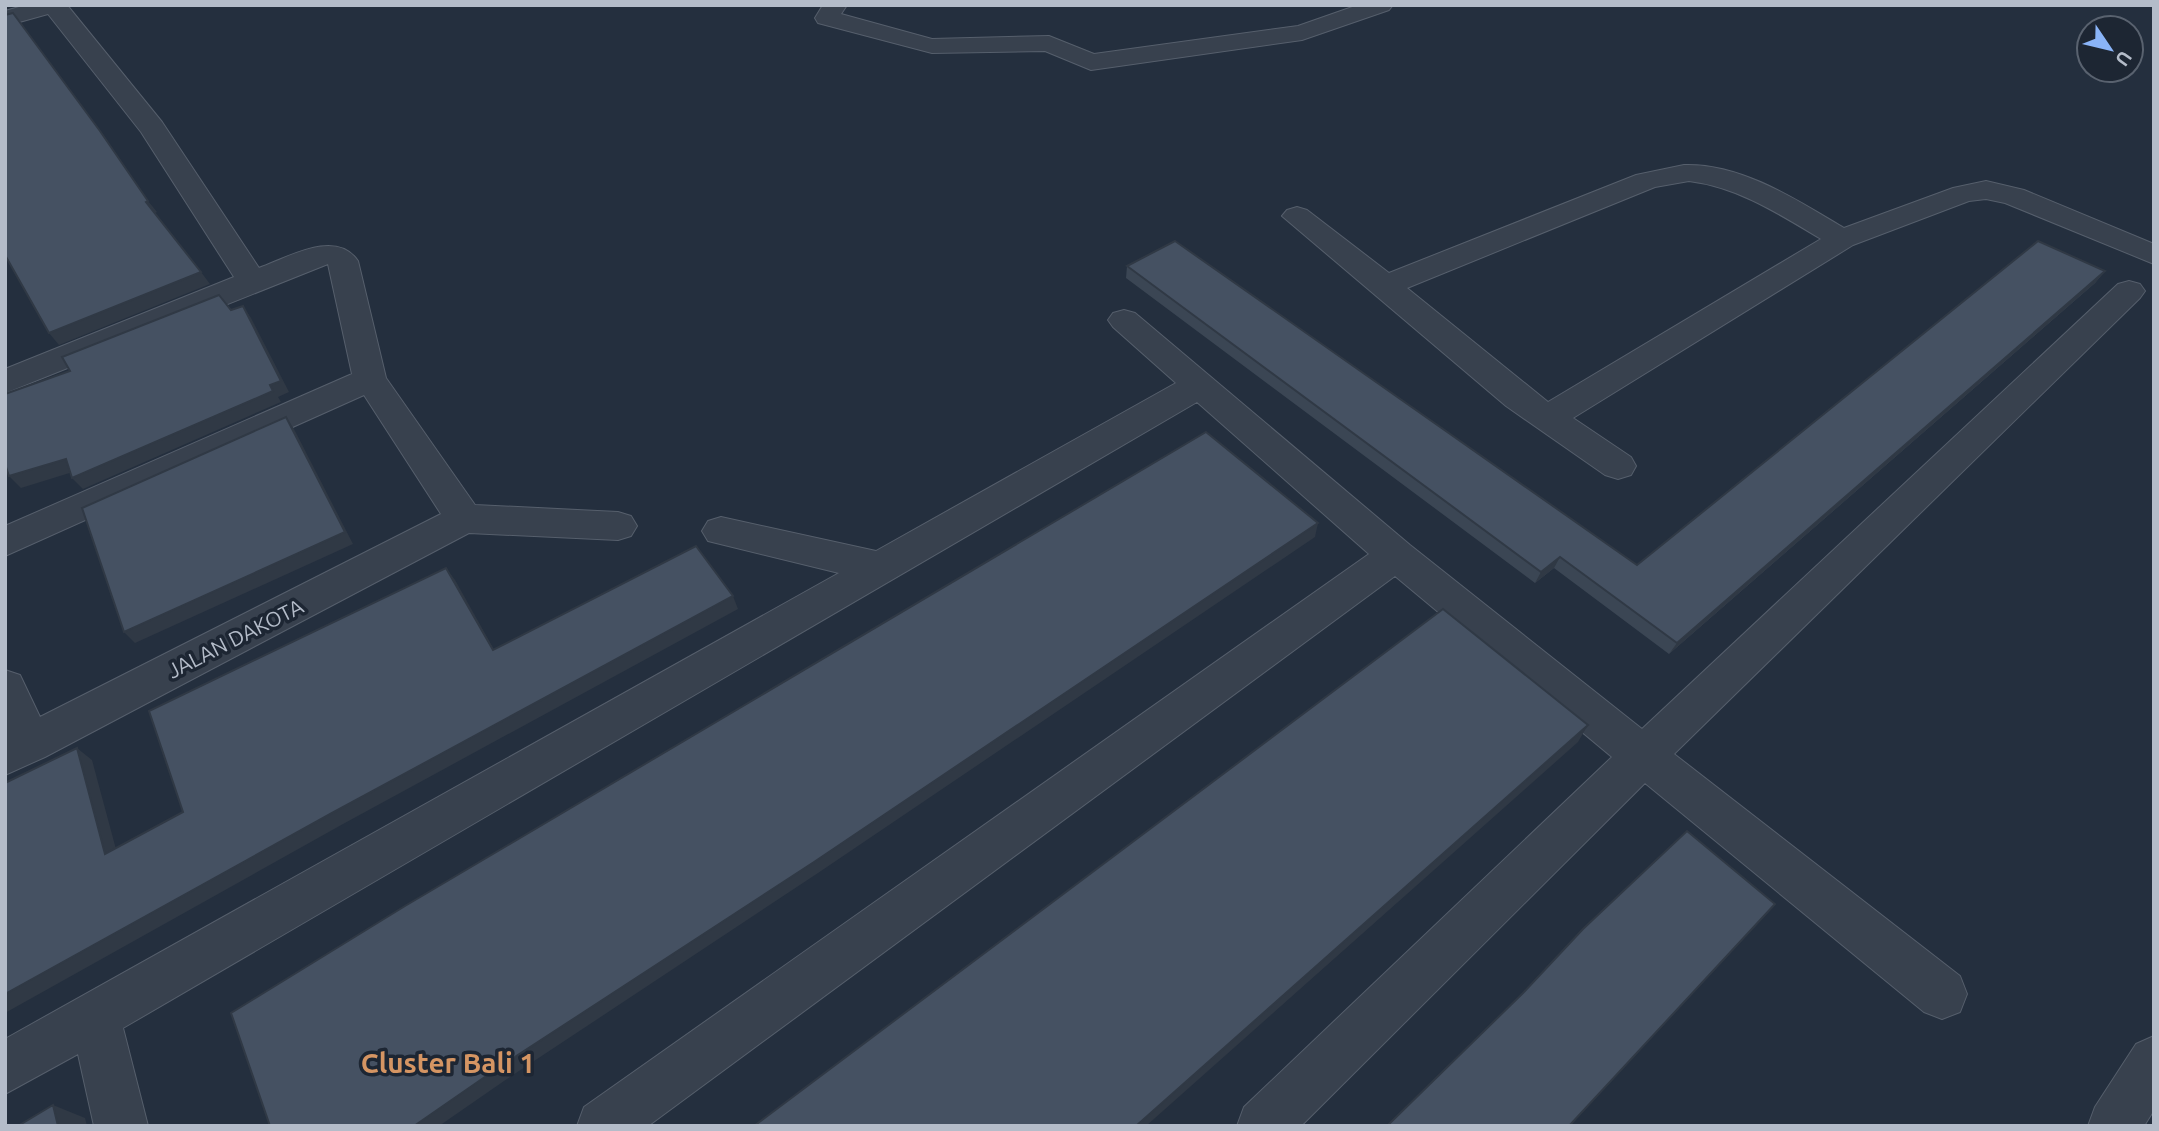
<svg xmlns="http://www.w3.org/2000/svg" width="2159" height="1131" font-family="Ubuntu,sans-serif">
<rect width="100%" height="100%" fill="#242f3e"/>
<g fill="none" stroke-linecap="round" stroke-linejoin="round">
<!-- minor casing -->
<g stroke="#565f6c" stroke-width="2">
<path id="minor" d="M26 5H67L162 122 259 268C287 258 336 228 358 261L386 378 475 505 618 512 631 516 637 526 631 536 618 540 469 533 45 757 5 775V670L20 675 40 717 441 514 364 395 5 556V526L352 374 328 264 5 393V369L234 277 141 132 48 14 5 26V11Z
M823 5H847L841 14 932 39 1049 36 1094 54 1298 26 1358 5H1393L1389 10 1302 40 1091 70 1045 51 932 53 818 23 815 18Z
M1684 165C1741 163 1797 200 1844 228L1953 188 1986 181 2024 190 2154 244V264L2005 203 1986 199 1969 201 1853 245 1573 418 1631 457 1636 466 1631 475 1618 479 1605 475 1506 406 1282 216 1287 210 1297 207 1307 210 1389 273 1636 175ZM1689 181C1738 187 1779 214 1821 239L1548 402 1407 288 1655 187Z
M2129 281 2140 284 2145 291 2140 298 1674 754 1960 976 1967 994 1960 1012 1942 1019 1924 1012 1645 783 1301 1126H1237L1244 1107 1612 757 1395 576 648 1126H577L584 1107 1369 554 1197 402 123 1028 148 1126H94L78 1054 5 1094V1039L839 573 708 541 702 531 708 521 721 517 876 551 1176 383 1113 327 1108 320 1113 313 1124 310 1135 313 1410 545 1642 729 2118 284Z
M2154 1036V1110L2144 1126H2088L2095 1107 2136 1044Z"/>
</g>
<!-- minor -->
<use href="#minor" fill="#38414e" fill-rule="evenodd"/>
</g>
<!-- wall -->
<path fill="#3b4654" d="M1127 266 1637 565 2105 271 2095 283 1669 654 1554 568 1535 583 1126 278Z"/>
<!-- shaded-wall -->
<path fill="#303945" d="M148 201 157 212 155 213 146 202Z
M2105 271 2095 283 1669 654 1677 643Z
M201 272 210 284 59 345 49 333Z
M243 306 251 318 289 392 278 397 281 402 83 489 72 478 270 385Z
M286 417 294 429 353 544 135 643 124 632Z
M66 459 76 471 21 488 9 476Z
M1318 523 1315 537 818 873 504 1081 439 1126H414L492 1072Z
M1560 557 1554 568 1535 583 1541 572Z
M446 568 455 580 501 662 493 650Z
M733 596 738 609 343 824 5 1013V994L332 813Z
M1588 725 1578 742 1146 1126H1136Z
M77 748 92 760 120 864 105 854Z
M53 1105 85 1118 87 1126H58Z"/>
<!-- building -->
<path fill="#455162" stroke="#303945" stroke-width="2" d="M13 13 100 131 148 201 146 202 201 272 49 333 5 255V15Z
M1175 241 1637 565 2038 241 2105 271 1677 643 1560 557 1541 572 1127 266Z
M219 295 231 310 243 306 281 381 270 385 273 391 72 478 66 459 9 476 5 464V394L70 371 62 357Z
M286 417 345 532 124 632 82 508Z
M1206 432 1318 523 814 862 492 1072 414 1126H270L231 1013 405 906Z
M696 546 733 596 332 813 5 994V783L77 748 105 854 183 812 149 711 446 568 493 650Z
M1443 609 1588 725 1136 1126H754Z
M1687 831 1775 904 1569 1126H1387L1523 993 1583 929Z
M53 1105 58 1126H18Z"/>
<g text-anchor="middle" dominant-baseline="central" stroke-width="7" stroke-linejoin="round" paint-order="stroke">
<!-- street labels -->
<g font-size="21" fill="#b4bcc9" stroke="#1d2633">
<text transform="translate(235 638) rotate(-27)">JALAN DAKOTA</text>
</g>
<!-- near-neighbourhood labels -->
<g font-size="28" font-weight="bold" fill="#d59563" stroke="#1d2633">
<text x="448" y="1062">Cluster Bali 1</text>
</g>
</g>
<!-- border -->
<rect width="2159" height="1131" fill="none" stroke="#b4bcc9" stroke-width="14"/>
<!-- north arrow -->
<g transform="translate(2110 49) rotate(125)"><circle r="33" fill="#1d2633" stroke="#59626f" stroke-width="2"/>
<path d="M0-5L12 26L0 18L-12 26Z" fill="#8ab4f8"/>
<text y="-10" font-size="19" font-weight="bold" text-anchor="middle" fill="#b4bcc9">U</text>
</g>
</svg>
